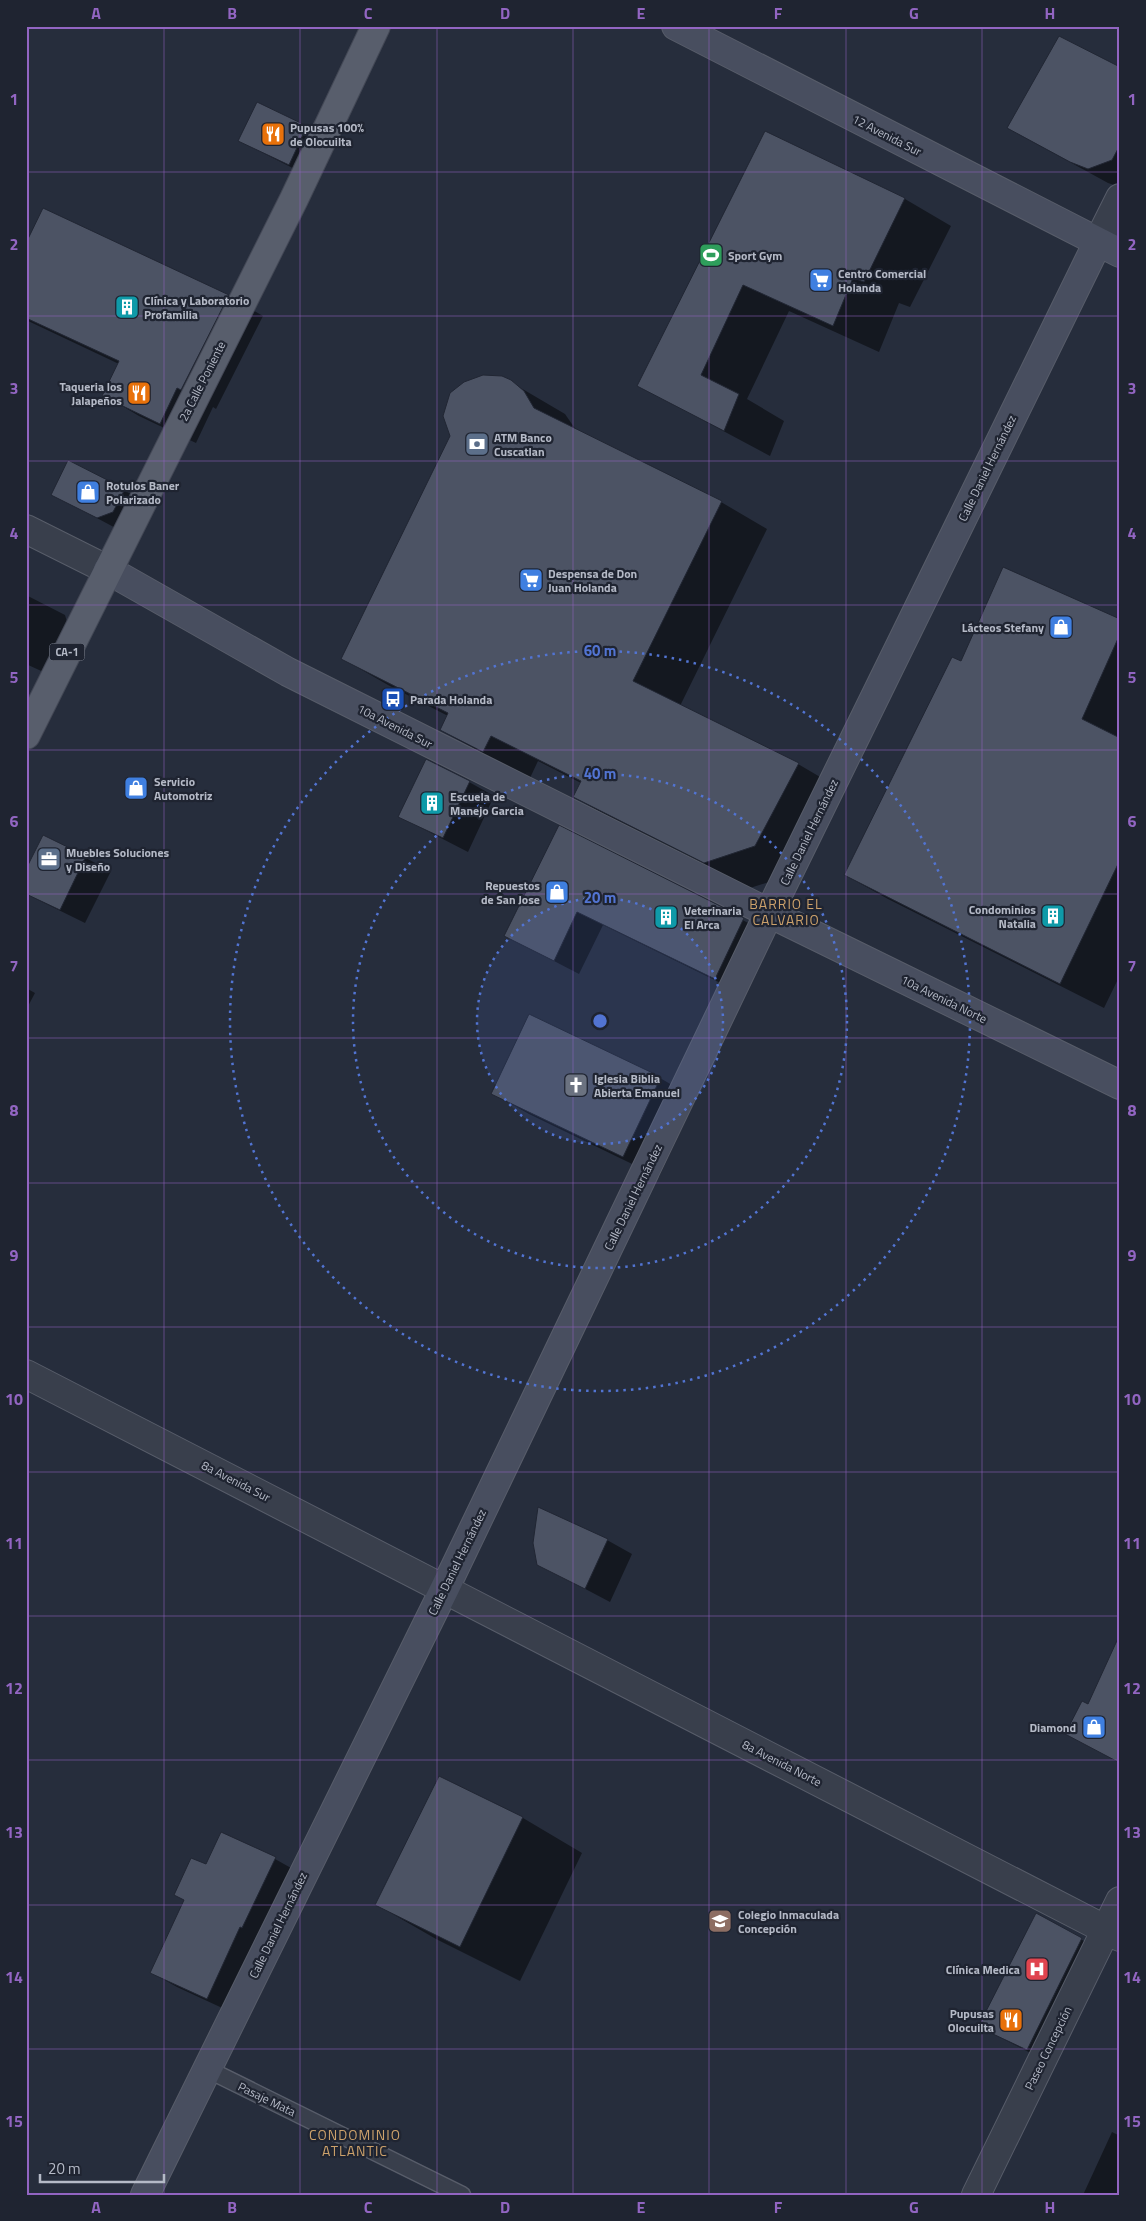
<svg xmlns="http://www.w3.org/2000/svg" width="1146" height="2221" font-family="'Titillium Web',sans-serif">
<rect width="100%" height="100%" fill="#262d3c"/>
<!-- shadow -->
<path fill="#0007" d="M1120 68V187L1108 183 1008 128Z
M257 104 332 141 314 179 240 141Z
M766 132 905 199 951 226 910 307 899 303 879 352 789 311 747 399 784 421 770 456 639 386Z
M26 246 228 296 263 316 216 409 213 407 196 443 139 416 104 395 119 364 26 320Z
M502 377 565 414 576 430 721 502 767 529 680 706 798 764 844 791 801 872 750 888 620 823 574 797 581 783 538 761 530 778 487 756 441 730 448 716 388 685 343 659Z
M124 490 149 505 123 532 52 494Z
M26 595 65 615 70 632 50 675 26 664Z
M1120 620V975L1104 1008 888 899 845 875 962 663Z
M469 782 494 796 468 852 400 817Z
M560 827 768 933 741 993 603 925 579 974 506 936Z
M43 836 111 871 85 923 26 894Z
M26 988 35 993 26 1010Z
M660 1078 696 1099 659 1177 529 1114 492 1093Z
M607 1540 632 1554 610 1602 538 1564Z
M439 1778 523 1818 582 1853 520 1981 436 1939 377 1905Z
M275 1859 300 1873 233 2013 177 1987 152 1973 207 1866Z
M1036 1914 1107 1954 1052 2064 980 2027Z
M1112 2132 1120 2136V2195H1083Z"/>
<!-- building -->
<path fill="#4c5364" stroke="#212633" d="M1059 36 1120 67V145L1112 160 1088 169 1070 162 1007 128Z
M257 102 307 126 289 165 238 141Z
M765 131 905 198 864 282 853 278 833 326 743 285 701 375 739 394 724 431 637 386Z
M43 208 229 295 181 390 177 388 160 424 102 396 119 361 26 318V243Z
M483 375 502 376 511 380 524 391 534 408 722 501 633 681 799 763 755 846 704 863 573 797 581 781 491 736 483 752 440 730 448 713 341 659 450 436 443 416 450 393 464 382Z
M68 460 125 489 113 512 97 518 51 495Z
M1003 567 1120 619V634L1082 719 1120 738V860L1060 984 844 875 952 657 961 661Z
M426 759 470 781 443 838 398 817Z
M559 825 744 918 715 979 577 912 554 961 504 936Z
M43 835 86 856 60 910 26 894V869Z
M529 1014 661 1077 623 1157 491 1094Z
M538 1507 608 1539 585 1589 537 1565 533 1543Z
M1120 1634V1763L1065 1734 1082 1701 1088 1704Z
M439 1776 523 1817 460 1947 375 1905Z
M221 1832 276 1857 242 1928 240 1927 207 1999 150 1973 184 1900 174 1895 191 1858 206 1864Z
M1036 1913 1082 1938 1027 2050 978 2027Z"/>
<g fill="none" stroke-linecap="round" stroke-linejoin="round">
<!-- lane casing -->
<g stroke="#585d6a" stroke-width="19">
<path id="lane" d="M207 2069 462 2195"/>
</g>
<!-- street casing -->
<g stroke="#585d6a" stroke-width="30">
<path id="street" d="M1098 242 1120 198
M26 529 108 570
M26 1374 1120 1937
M976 2195 1120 1901"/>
</g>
<!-- secondary casing -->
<g stroke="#585d6a" stroke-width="30">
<path id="secondary" d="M676 26 1120 253
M108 570 288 672 769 913 1120 1085
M145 2195 445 1588 769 913 1098 242"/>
</g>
<!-- primary casing -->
<g stroke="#434855" stroke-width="30">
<path id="primary" d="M26 735 294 199 376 26"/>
</g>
<!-- lane -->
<use href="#lane" stroke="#393f4c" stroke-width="16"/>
<!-- street -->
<use href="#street" stroke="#393f4c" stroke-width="28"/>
<!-- secondary -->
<use href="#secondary" stroke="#484e5f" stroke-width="28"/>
<!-- primary -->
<use href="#primary" stroke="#585e6c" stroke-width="28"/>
</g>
<!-- grid -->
<path fill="none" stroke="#9265c2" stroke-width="1" stroke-opacity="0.55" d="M164 26V2195M300 26V2195M437 26V2195M573 26V2195M709 26V2195M846 26V2195M982 26V2195M26 172H1120M26 316H1120M26 461H1120M26 605H1120M26 750H1120M26 894H1120M26 1038H1120M26 1183H1120M26 1327H1120M26 1472H1120M26 1616H1120M26 1760H1120M26 1905H1120M26 2049H1120"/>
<!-- distance rings -->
<circle cx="600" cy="1021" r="123" fill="#5274d2" fill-opacity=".12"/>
<g fill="none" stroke="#5274d2" stroke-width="2.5" stroke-dasharray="2.5 5">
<circle cx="600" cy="1021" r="123"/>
<circle cx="600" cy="1021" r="247"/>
<circle cx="600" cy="1021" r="370"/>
</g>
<!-- icons -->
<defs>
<g id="restaurant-square" transform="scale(1.25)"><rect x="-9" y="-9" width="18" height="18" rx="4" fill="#e8710a" stroke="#1f2431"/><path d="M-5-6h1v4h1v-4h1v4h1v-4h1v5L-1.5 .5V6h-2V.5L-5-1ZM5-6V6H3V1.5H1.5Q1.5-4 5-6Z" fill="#fff"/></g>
<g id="stadium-square" transform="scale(1.25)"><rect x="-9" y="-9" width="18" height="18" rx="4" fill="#2e9e5b" stroke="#1f2431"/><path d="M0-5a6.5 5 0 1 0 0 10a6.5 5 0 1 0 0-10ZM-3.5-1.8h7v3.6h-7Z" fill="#fff"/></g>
<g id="supermarket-square" transform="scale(1.25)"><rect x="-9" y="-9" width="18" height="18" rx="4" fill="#3f7fe0" stroke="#1f2431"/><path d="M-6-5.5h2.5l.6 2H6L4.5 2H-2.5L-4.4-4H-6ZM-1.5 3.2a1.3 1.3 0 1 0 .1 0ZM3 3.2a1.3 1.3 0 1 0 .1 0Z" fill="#fff"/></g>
<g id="building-square" transform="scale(1.25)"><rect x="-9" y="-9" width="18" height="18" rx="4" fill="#0f9aa8" stroke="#1f2431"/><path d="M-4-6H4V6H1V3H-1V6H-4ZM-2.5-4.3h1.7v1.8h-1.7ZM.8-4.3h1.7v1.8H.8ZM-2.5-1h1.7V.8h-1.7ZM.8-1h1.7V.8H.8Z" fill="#fff"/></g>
<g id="bank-square" transform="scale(1.25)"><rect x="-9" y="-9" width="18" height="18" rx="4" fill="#5c6f8a" stroke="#1f2431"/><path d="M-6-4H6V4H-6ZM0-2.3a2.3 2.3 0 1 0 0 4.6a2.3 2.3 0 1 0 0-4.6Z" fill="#fff"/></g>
<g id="shop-square" transform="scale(1.25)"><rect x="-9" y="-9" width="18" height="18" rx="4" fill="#3f7fe0" stroke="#1f2431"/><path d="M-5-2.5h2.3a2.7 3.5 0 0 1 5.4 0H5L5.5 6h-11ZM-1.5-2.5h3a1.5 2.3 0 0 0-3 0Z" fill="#fff"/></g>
<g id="bus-square" transform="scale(1.25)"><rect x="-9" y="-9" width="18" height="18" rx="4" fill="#1a4fb4" stroke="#1f2431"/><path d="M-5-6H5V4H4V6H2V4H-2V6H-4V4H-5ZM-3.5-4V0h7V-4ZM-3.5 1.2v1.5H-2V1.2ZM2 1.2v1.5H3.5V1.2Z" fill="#fff"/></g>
<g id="office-square" transform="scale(1.25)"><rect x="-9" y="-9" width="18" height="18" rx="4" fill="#5c6f8a" stroke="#1f2431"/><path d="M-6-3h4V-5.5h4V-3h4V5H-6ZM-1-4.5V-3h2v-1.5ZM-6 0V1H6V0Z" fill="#fff"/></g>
<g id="church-square" transform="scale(1.25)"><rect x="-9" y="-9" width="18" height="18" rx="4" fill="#6b7280" stroke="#1f2431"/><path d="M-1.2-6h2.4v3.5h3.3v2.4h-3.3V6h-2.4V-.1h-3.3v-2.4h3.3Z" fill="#fff"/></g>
<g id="school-square" transform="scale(1.25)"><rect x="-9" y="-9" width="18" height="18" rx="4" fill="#8d6e63" stroke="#1f2431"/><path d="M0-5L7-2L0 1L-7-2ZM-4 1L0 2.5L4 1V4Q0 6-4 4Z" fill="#fff"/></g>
<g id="hospital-square" transform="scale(1.25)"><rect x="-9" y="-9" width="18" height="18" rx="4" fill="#e0444e" stroke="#1f2431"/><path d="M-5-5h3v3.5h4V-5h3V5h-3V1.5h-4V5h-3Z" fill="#fff"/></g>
</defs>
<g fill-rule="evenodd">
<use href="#restaurant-square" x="273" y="134"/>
<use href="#stadium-square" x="711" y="255"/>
<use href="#supermarket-square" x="821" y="280"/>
<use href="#building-square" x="127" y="307"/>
<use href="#restaurant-square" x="139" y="393"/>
<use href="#bank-square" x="477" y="444"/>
<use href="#shop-square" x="88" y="492"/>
<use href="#supermarket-square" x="531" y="580"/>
<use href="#shop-square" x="1061" y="627"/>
<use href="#bus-square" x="393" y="699"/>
<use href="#shop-square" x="136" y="788"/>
<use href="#building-square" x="432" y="803"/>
<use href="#office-square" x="49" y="859"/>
<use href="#shop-square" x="557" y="892"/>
<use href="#building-square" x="1053" y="916"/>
<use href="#building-square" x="666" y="917"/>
<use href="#church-square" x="576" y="1085"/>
<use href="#shop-square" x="1094" y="1727"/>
<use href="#school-square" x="720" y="1921"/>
<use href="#hospital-square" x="1037" y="1969"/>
<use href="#restaurant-square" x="1011" y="2020"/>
</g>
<g text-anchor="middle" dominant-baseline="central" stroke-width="4.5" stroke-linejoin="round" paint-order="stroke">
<!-- shield labels -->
<rect fill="#1f2431" stroke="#888d9a" stroke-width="1" x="49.5" y="643.5" width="35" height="17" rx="4"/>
<g font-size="11" font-weight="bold" fill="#b5bac7">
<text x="67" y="652">CA-1</text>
</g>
<!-- poi labels -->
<g font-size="12" font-weight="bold" fill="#b5bac7" stroke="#1f2431" text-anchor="start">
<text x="290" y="127">Pupusas 100%<tspan x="290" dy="14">de Olocuilta</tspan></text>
<text x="728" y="255">Sport Gym</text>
<text x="838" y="273">Centro Comercial<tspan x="838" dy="14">Holanda</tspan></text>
<text x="144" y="300">Clínica y Laboratorio<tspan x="144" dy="14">Profamilia</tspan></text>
<text x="122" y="386" text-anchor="end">Taqueria los<tspan x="122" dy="14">Jalapeños</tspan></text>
<text x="494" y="437">ATM Banco<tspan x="494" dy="14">Cuscatlan</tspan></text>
<text x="106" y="485">Rotulos Baner<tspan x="106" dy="14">Polarizado</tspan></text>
<text x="548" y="573">Despensa de Don<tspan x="548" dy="14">Juan Holanda</tspan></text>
<text x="1044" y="627" text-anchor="end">Lácteos Stefany</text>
<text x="410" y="699">Parada Holanda</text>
<text x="154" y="781">Servicio<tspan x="154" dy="14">Automotriz</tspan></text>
<text x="450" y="796">Escuela de<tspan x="450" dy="14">Manejo Garcia</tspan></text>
<text x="66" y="852">Muebles Soluciones<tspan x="66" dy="14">y Diseño</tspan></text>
<text x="540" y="885" text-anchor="end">Repuestos<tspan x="540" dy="14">de San Jose</tspan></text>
<text x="1036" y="909" text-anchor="end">Condominios<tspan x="1036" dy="14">Natalia</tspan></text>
<text x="684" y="910">Veterinaria<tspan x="684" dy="14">El Arca</tspan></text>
<text x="594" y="1078">Iglesia Biblia<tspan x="594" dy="14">Abierta Emanuel</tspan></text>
<text x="1076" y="1727" text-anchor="end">Diamond</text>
<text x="738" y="1914">Colegio Inmaculada<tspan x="738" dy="14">Concepción</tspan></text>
<text x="1020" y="1969" text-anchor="end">Clínica Medica</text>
<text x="994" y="2013" text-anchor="end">Pupusas<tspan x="994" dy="14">Olocuilta</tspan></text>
</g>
<!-- street labels -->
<g font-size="12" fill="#b5bac7" stroke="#1f2431">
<text transform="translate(887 135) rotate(27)">12 Avenida Sur</text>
<text transform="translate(202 381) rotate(-63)">2a Calle Poniente</text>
<text transform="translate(987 468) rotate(-64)">Calle Daniel Hernández</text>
<text transform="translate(395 726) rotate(27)">10a Avenida Sur</text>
<text transform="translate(809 832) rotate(-64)">Calle Daniel Hernández</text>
<text transform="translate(944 999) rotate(26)">10a Avenida Norte</text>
<text transform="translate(633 1197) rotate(-64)">Calle Daniel Hernández</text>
<text transform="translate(236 1481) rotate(27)">8a Avenida Sur</text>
<text transform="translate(457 1562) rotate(-64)">Calle Daniel Hernández</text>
<text transform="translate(782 1763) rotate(27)">8a Avenida Norte</text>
<text transform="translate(278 1925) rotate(-64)">Calle Daniel Hernández</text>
<text transform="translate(1048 2048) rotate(-64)">Paseo Concepción</text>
<text transform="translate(267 2099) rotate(26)">Pasaje Mata</text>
</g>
<!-- neighbourhood labels -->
<g font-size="14" letter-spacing="1" fill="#cca16b" stroke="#1f2431">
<text x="786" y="903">BARRIO EL<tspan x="786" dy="16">CALVARIO</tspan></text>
<text x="355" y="2134">CONDOMINIO<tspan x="355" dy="16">ATLANTIC</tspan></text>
</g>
</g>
<circle cx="600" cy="1021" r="8" fill="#5274d2" stroke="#1f2431" stroke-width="2.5"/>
<g font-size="15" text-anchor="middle" font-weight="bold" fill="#5274d2" stroke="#1f2431" stroke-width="4.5" stroke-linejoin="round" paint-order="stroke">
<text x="600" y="656">60 m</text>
<text x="600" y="779">40 m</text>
<text x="600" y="903">20 m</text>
</g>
<!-- border -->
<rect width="1146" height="2221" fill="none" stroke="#1f2431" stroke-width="55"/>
<!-- scale -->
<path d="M40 2174v8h124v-8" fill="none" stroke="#b5bac7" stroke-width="2.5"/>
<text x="48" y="2174" font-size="15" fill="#b5bac7" stroke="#1f2431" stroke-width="4" paint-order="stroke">20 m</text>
<rect x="28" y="28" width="1090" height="2166" fill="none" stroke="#9265c2" stroke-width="2"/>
<g font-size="16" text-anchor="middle" font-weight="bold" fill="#9265c2">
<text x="96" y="19">A</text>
<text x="232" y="19">B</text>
<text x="368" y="19">C</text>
<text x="505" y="19">D</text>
<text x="641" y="19">E</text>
<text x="778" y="19">F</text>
<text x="914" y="19">G</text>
<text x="1050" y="19">H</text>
<text x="14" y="105">1</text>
<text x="1132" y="105">1</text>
<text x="14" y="250">2</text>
<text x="1132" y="250">2</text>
<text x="14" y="394">3</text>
<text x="1132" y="394">3</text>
<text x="14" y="539">4</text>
<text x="1132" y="539">4</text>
<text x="14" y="683">5</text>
<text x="1132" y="683">5</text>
<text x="14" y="827">6</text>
<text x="1132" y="827">6</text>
<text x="14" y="972">7</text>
<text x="1132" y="972">7</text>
<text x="14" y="1116">8</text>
<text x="1132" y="1116">8</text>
<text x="14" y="1261">9</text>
<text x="1132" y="1261">9</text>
<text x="14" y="1405">10</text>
<text x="1132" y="1405">10</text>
<text x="14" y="1549">11</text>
<text x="1132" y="1549">11</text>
<text x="14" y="1694">12</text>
<text x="1132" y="1694">12</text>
<text x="14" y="1838">13</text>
<text x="1132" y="1838">13</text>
<text x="14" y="1983">14</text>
<text x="1132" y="1983">14</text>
<text x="14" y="2127">15</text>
<text x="1132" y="2127">15</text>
<text x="96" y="2213">A</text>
<text x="232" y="2213">B</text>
<text x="368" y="2213">C</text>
<text x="505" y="2213">D</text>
<text x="641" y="2213">E</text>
<text x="778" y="2213">F</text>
<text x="914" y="2213">G</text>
<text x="1050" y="2213">H</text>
</g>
</svg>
